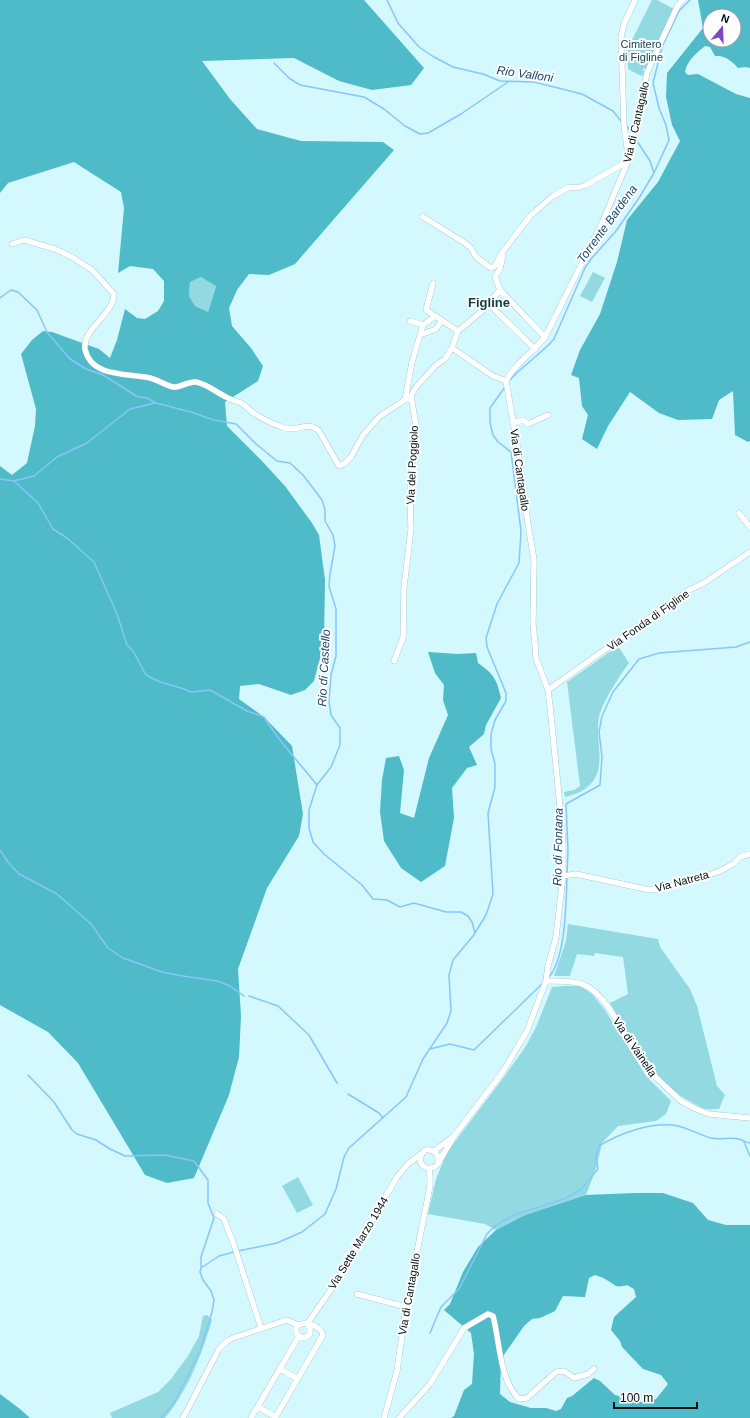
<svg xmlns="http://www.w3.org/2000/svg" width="750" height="1418" font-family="Arial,sans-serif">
<rect width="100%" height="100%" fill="#d3f8fd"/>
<!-- green -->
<path fill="#92d9e2" d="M652 0H657L674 9 646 69 643 68 644 74 641 76 628 69V41L632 40Z
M593 272 605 278 592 302 580 296Z
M201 277 216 285 208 312 195 306 189 296 190 282Z
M618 646 629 663C620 675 602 703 599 717 594 742 610 771 585 789 579 793 571 795 565 797L564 792 574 790 580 786 567 682Z
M568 924 658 939 660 947 690 989 697 1006 717 1086 725 1095 719 1109C715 1109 710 1110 706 1109 703 1109 699 1106 695 1104 655 1085 632 1040 610 1003L628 994 623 957 595 953 594 956 577 954 570 976H554L566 941Z
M565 986H580L592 994 605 1010 646 1076 671 1101 666 1114 656 1121 618 1126 602 1143 596 1169 586 1195 525 1215 496 1230 485 1224 428 1214 436 1179 447 1152 504 1077 526 1046 537 1025 552 987Z
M298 1177 313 1205 297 1213 282 1186Z
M207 1315 212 1320C202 1354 188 1390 165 1418H112L110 1413 158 1392 171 1379 188 1356 199 1336 203 1316Z"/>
<!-- forest -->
<path fill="#4fbbc8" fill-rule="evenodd" d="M0 0H364L424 68 411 85 372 90 339 81 294 58 202 61 230 99 257 129 301 141 383 142 394 150 295 264 269 275 249 274 237 290 229 308 232 326 251 348 263 366 258 381 225 402 227 426 261 460 285 486 312 523 319 535 325 580 324 643 314 681 305 690 291 695 259 684 240 686 239 699 264 717 292 746 303 814 299 836 267 888 238 969 241 1016 239 1057 229 1095 194 1178 167 1183 145 1175 78 1063 48 1032 0 1005V466L12 475 27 463 35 426 36 409 21 354 32 340 43 331 52 332 99 349 110 358 117 340 125 309 137 318 145 319 158 311 164 301V281L153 269 130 266 118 273 124 208 121 192 74 162 8 183 0 193ZM201 277 216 286 208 312 195 306 189 296 190 282Z
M698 0H750V68L745 67 738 68C732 61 725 55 715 56L710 47 705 46C696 53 687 61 685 72L688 75 698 74 736 94 750 98V441L748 442 735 435 733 391 719 400 712 419 678 420 659 413 630 392 608 426 597 449 582 439 588 415 582 406 579 378 571 375 580 350 600 314 617 262 627 220 658 182 680 141 672 125 666 97 667 73 703 28ZM710 16H734V40H710Z
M428 652 458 654 476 653 478 663C494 674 497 680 501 698L486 725 484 734 469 747 477 765 467 768 452 788 454 818 445 866 421 882 401 868 384 841 380 812 382 780 386 758 399 756 404 770 400 813 414 818 429 758 448 715 443 700 444 685 435 673Z
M635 1193H663L693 1203 708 1220 726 1225H750V1418H451L454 1416 464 1390 472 1384 474 1354 471 1333 444 1310 450 1304 463 1272 478 1247 496 1230 525 1215 586 1195ZM595 1275C598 1276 602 1277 605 1279 615 1284 614 1289 627 1285L634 1289 636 1297 614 1317 611 1330 620 1341 622 1347 643 1369 661 1375 668 1384 656 1399 645 1403 615 1395 600 1381 594 1378 572 1396 567 1398 561 1409 556 1411 546 1408H531L510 1402 500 1394 501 1359 524 1326 532 1319 540 1318 555 1311 563 1296 585 1297 589 1278Z
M0 1394 20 1409 30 1418H0Z"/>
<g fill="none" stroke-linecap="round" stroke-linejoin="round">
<!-- stream -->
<path stroke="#86c6fa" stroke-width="1.5" d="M387 0 398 23 419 47 434 57 453 67 483 74 500 81 534 82 582 94 613 111 621 121
M274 63 289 78 300 85 364 97 384 109 405 126 420 134 428 133 461 114 508 82
M626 125 632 133
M635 138 650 161 654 173
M0 298 11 290 18 292 37 310 47 332 70 359 86 369 103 375 138 397 147 398 156 403 191 412 214 420 236 424 256 444 277 461 290 463 303 475 322 500 325 510V521L333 535 335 546 330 574 329 586 336 609V656L331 675 329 701 331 715 340 728V745L331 767 317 785 309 810V828L313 842 324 854 362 885 373 899 387 900 400 907 414 903 446 912H461L468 916 472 922 475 933
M508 382C522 366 540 355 554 339L585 268 591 259 616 231 639 198 654 173 669 140 666 125 659 108 653 83 662 47 679 11 690 0
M0 479 14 481 34 476 57 457 87 443 130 409 155 403
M14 481 38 503 53 529 67 538 94 562 117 614 127 645 133 651 146 675 160 682 181 688 191 692 210 690 247 711 264 717C279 742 299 762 317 785
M0 850 8 862 19 874 57 894 91 924 108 948 123 958 162 972 183 976 217 981 230 986 244 996
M567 873 568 850 566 804 600 785 602 757 599 732 602 716 613 692 639 659 659 653 736 647 750 642
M548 978C566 960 566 902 567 877
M249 996 278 1006 309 1035 337 1083
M430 1049 450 1044 474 1050 543 983
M28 1075 54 1102 72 1130 77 1134 96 1140 110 1149 125 1156 165 1155 194 1161 208 1180V1203L214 1218 201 1257V1267
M348 1094 379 1113 383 1118
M744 1142 750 1156
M238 1251 277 1243 302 1232 325 1214 336 1189 344 1157 349 1148 406 1097 423 1059 447 1023 451 1011 449 975 453 960 473 936 486 915 493 894 488 813 495 787V764L491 749V734L495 720 506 701V693L487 647 486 638 497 604 519 563 521 531 511 452 498 442 493 435 490 423V408L505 387
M430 1333 441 1307 459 1289 487 1234 495 1226 514 1215 564 1199 581 1189 598 1169 596 1157 599 1146C620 1133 653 1121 678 1126 690 1129 700 1135 711 1138 720 1140 730 1137 739 1139 743 1140 746 1143 750 1143
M161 1418 174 1403 200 1351 212 1312 214 1300 211 1291 203 1280 200 1272 201 1268 219 1256 234 1252"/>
<!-- minor casing -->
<g stroke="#85b3b9" stroke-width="6">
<path id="minor" d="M628 156 624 125 621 37 624 24 635 0
M423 217 465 243 471 248 476 257 491 268 495 266 501 254 530 216 553 196 569 187 577 188 586 185 628 161
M12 244 24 240 55 249 72 257 92 270 114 294C114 314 82 329 85 349 91 378 128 373 150 378 158 380 165 385 173 387 180 388 188 381 196 382 207 384 216 392 226 397 231 400 237 401 243 404 247 407 250 411 255 414 263 419 275 425 285 428 299 432 307 420 319 431L339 466 344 464 351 457 363 435 380 416 411 396
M501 254 503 256 500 269 495 277 500 290 545 337
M433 283 426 310 458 331
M489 304 535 349
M423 325 434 317
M458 331 452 348 493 376 506 381
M458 331 481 312 500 290
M420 335 436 329 442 320
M405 400 412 362 423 325 410 321
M513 423 523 420 528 424 548 415
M739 513 750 527
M394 661 403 638 404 587 411 529 410 489 416 426 411 396 416 387 436 365 445 359 452 348
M548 690 689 590 704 583 750 552
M563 876 576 874 645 889 653 890 694 880 720 871 733 864 740 857 750 854
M546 981C578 981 589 980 609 1008L647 1069 681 1101 696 1109 709 1114 750 1118
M434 1151 454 1136 502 1073 527 1031 546 981 548 966 556 937 563 876V843L559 796 550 706 548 690 536 658 535 644 533 624 534 560 528 524 517 444 506 381C515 363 533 353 545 337L602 223 628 161 647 73 653 59 678 5 683 0
M438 1162C439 1154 434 1149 425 1150L420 1157C420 1167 429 1172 437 1165L453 1138
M217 1214 224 1219 234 1245 261 1328
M357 1294 406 1307
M307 1324 332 1288 397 1177 408 1164 421 1154
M280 1369 298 1379
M258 1407 276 1417
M183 1418 219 1349 227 1341 233 1338 287 1320 298 1325
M251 1418 299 1336
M275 1418 323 1335C320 1325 302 1319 296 1328V1333L299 1336 305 1338 310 1334V1328L307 1324
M384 1418 397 1371 406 1307 430 1186V1176L429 1169
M399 1418 430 1384 464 1328 488 1314 493 1316C500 1342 499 1379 519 1399L527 1398 556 1372 564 1371 574 1378 588 1374 594 1369"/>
</g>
<!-- minor -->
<use href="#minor" stroke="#fff" stroke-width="5.5"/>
</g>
<g text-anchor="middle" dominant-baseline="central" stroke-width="4" stroke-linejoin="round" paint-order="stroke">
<!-- park labels -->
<g font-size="11" fill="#14454b" stroke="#fdfdfd">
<text x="641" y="44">Cimitero<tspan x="641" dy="13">di Figline</tspan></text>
</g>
<!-- street labels -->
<g font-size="11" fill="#010f11" stroke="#fdfdfd">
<text transform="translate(636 122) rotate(-77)">Via di Cantagallo</text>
<text transform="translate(412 465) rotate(-87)">Via del Poggiolo</text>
<text transform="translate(520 470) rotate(82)">Via di Cantagallo</text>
<text transform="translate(648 620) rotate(-35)">Via Fonda di Figline</text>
<text transform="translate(682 881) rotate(-15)">Via Natreta</text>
<text transform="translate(635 1047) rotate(56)">Via di Vainella</text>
<text transform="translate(358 1243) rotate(-59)">Via Sette Marzo 1944</text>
<text transform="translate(409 1294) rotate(-80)">Via di Cantagallo</text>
</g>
<!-- water labels -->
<g font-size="12" font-style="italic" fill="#18476a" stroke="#fdfdfd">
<text transform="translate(525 74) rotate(8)">Rio Valloni</text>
<text transform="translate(607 224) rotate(-54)">Torrente Bardena</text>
<text transform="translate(324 668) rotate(-87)">Rio di Castello</text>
<text transform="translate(558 847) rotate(-89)">Rio di Fontana</text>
</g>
<!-- quarter labels -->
<g font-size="13" font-weight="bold" fill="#0e3c41" stroke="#fdfdfd">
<text x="489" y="302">Figline</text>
</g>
</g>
<!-- north arrow -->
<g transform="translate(722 28) rotate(19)"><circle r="19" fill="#fdfdfd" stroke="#989e9f"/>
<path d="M0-3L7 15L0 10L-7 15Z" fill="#7c47be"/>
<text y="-6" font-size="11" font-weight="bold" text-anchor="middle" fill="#010f11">N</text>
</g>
<!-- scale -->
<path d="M614 1402v6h83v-6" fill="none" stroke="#010f11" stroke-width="2"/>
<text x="620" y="1402" font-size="12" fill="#010f11" stroke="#fdfdfd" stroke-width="3" paint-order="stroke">100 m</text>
</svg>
